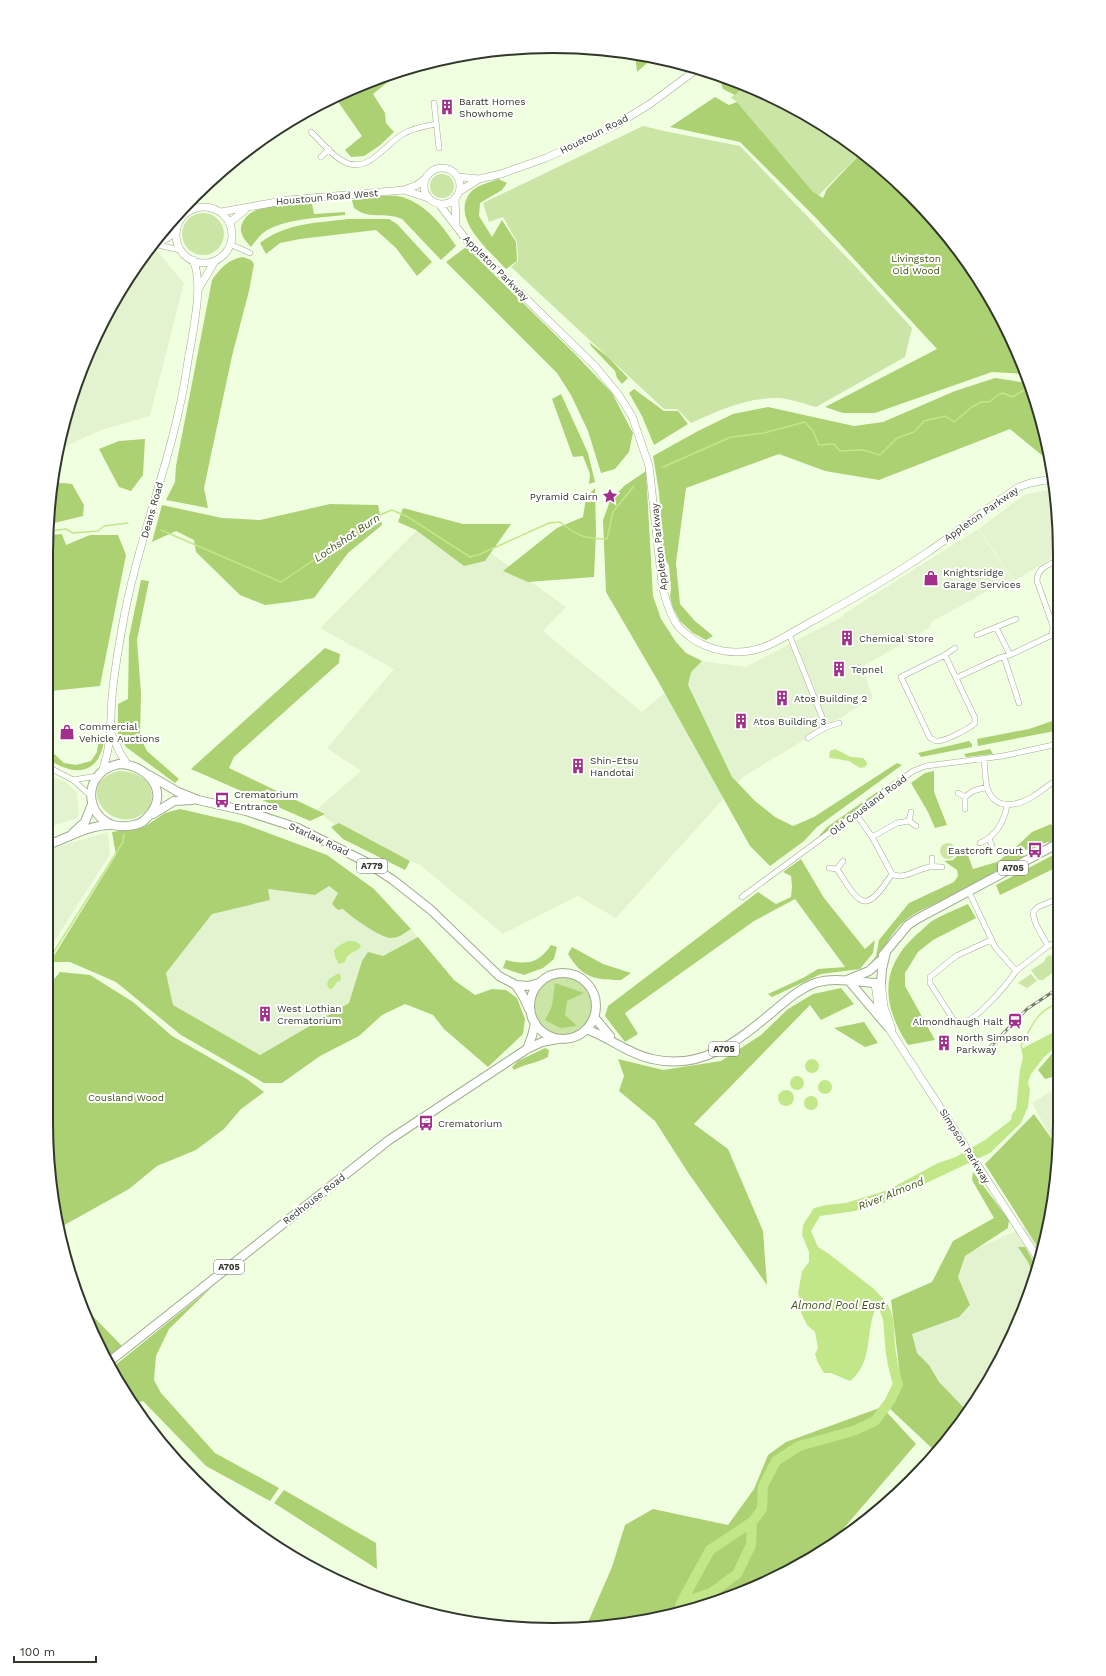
<svg xmlns="http://www.w3.org/2000/svg" width="1106" height="1676" font-family="'Work Sans',sans-serif">
<rect width="100%" height="100%" fill="#f1ffe1"/>
<!-- built -->
<path fill="#e3f3cf" d="M153 246 184 283 150 416 101 430 58 450 63 422 98 329Z
M1047 490H1054L1059 520V554L1014 581 979 529 1024 495Z
M426 521 468 537 566 607 543 631 642 712 702 661 746 667 843 616 842 615 978 529 1014 582 1009 585H999L933 621 928 629 862 667 873 698 743 777 616 918 578 896 503 934 420 865 340 829 316 810 361 771 327 748 394 669 320 628Z
M50 775 66 782 77 793 79 812 77 818 50 827Z
M108 832 110 854 50 948V849Z
M329 886 338 893 332 905 343 909 351 916 403 935 411 929 418 937 383 956 362 961 349 1003 260 1055 173 1005 166 973 212 913 270 900 268 889 315 895Z
M1056 1088V1147L1032 1103Z
M1049 1216 1033 1286 1008 1347 949 1435 921 1406 909 1331 969 1308 957 1273 962 1255Z"/>
<!-- green -->
<path fill="#cae5a5" d="M743 85 807 114 861 153 817 197 737 102 731 98Z
M643 126 669 132 740 146 855 266 912 328 905 357 816 407C804 404 789 398 777 398 746 398 719 410 691 423L677 409H664L511 267 518 261 517 242 503 217 489 222 483 203Z
M430 186a12 12 0 1 1 24 0a12 12 0 1 1-24 0Z
M182 234a21 21 0 1 1 42 0a21 21 0 1 1-42 0Z
M118 771C126 771 134 772 141 777 154 784 156 804 144 813 110 838 72 783 118 771Z
M940 851a8 8 0 1 1 16 0a8 8 0 1 1-16 0Z
M1051 955 1057 966V969L1043 980H1038L1031 970 1044 962 1046 957Z
M1031 974 1037 981 1027 988 1018 983Z
M533 1006a30 30 0 1 1 60 0a30 30 0 1 1-60 0Z"/>
<!-- forest -->
<path fill="#acd173" d="M635 54 653 58 637 72Z
M400 72 373 94 385 113 386 123 394 132 379 146 364 156 351 157 345 150 362 136 334 96Z
M718 74 744 86 735 95 723 89Z
M715 97 729 105 737 102 813 192 823 198 827 189 861 153 887 172 955 245 1008 329 1025 374 992 372 875 413H843L825 407 937 349 816 218 740 142 670 127Z
M498 179 507 183 502 190 480 203 479 216 492 237 502 220 516 242 517 261 506 269C490 251 450 219 470 193 476 185 489 183 498 179Z
M381 196C387 196 396 195 402 197 426 204 443 226 456 246L441 260 402 219C384 211 372 221 354 208L352 200Z
M312 204 314 214 345 212V215C321 218 283 218 263 233 259 236 255 242 251 247 243 238 237 231 244 220 254 202 294 205 312 204Z
M348 219H389L397 224 432 262 417 276 396 248 376 230 300 239 280 243 266 254 260 243C285 223 317 223 348 219Z
M466 247 574 353 612 393 633 433 629 452 615 469 601 473 588 431 571 395 557 373 446 262Z
M243 257 251 260 254 264 249 291 232 356 204 488 208 508 166 500 175 482 176 466 212 280C220 268 229 259 243 257Z
M589 342 608 357 628 378 622 384 617 378 615 371 591 346Z
M995 378 1028 383 1043 422 1049 461 1010 429 879 480 825 471 779 454 686 488 676 563 680 604 695 621 713 636 706 640 693 633 680 621 673 608 670 597 671 589 669 566 664 556 659 492 653 456 698 431 733 414 768 407 854 426 883 422 955 391Z
M634 389 664 411H678L688 424 654 445 642 416 629 393Z
M561 394 588 453 595 482 589 484 590 474 583 456 573 457 552 399Z
M145 439 143 475 131 491 119 487 99 449 119 441Z
M646 471 653 596 661 619 676 642 686 653 702 661 691 672 688 685 732 777 755 801 775 817 793 826 814 817 897 763 902 765 817 827 804 841 770 866 750 846 658 681 606 592 603 520 610 501 624 486Z
M51 482 72 484 84 505 83 516 50 524Z
M595 488 596 532 594 577 528 582 503 571 557 528 583 517 586 498Z
M330 504 378 505 382 525 348 553 314 598 290 602 265 605 240 595 196 552 194 540 176 531 152 542 162 505 222 518 260 520Z
M403 508 463 524H511L485 561 464 566 416 530 398 522Z
M62 534 66 545 90 535H118L126 555 100 686 50 691V535Z
M141 580 149 581 137 640 141 693 140 737 147 751 179 779 175 783 126 747 118 734V704L128 699 129 637Z
M325 648 340 654 339 663 234 757 229 768 325 814 310 821 191 769Z
M1058 719V729L1050 732 978 746 977 739 1029 729Z
M99 738 104 741C99 774 75 777 50 760V750L64 763 76 765 91 761 97 752Z
M969 741 972 744V747L921 757 918 753Z
M990 749 993 754 966 757 964 754Z
M934 771V792L947 825 935 828 928 812 911 783 925 773Z
M897 778 823 835 819 836 827 827Z
M180 809 241 823 327 855 374 889 411 929C405 933 399 938 391 938 381 938 351 917 343 909L338 910 332 904 338 893 329 886 315 895 268 889 270 900 212 914 166 973 173 1005 260 1055 349 1003 362 961 368 952 383 956 418 937 454 980 475 995 492 989 506 990 517 998 525 1019 523 1034 488 1067 444 1029 433 1015 405 1004 382 1015 359 1036 320 1056 282 1083H264L181 1035 116 982 70 962H50L116 855 112 832 144 827 165 813Z
M339 823 410 861 405 870 343 839 331 827Z
M1051 824 1057 835V840L1041 844 1032 850 1017 849 1016 847 1032 832Z
M965 847 973 869 997 862 1013 850 1022 853 1025 857C1004 869 983 882 961 893 941 902 917 909 901 924 889 937 882 952 871 966L869 965 876 956 879 940 909 903 954 882 958 876 957 870 944 861 953 860Z
M1057 853V867L1000 895 996 885Z
M801 859 824 898 865 949 875 940 873 953 860 969 821 974 772 997 768 994 803 978 818 969 845 967 795 899 754 921 625 1013 638 1034 625 1042 605 1016 608 1006 758 892 776 904 791 897 792 886 791 876 783 872Z
M968 904 976 918 933 940 918 952 905 973V986L935 1040 908 1045C882 1005 879 969 916 935 921 931 927 925 932 921 944 914 957 909 968 904Z
M551 945 557 947 554 959 543 968 524 975 503 968 506 960C527 965 538 964 551 945Z
M572 947 603 964 631 973 621 980C595 980 582 978 568 954Z
M60 972 90 975 133 1002 172 1036 247 1079 264 1092 241 1109 224 1129 196 1150 157 1166 129 1189 59 1228 50 1189V984Z
M555 983 584 993 567 1001 565 1015 577 1026 560 1028 545 1020 552 1006Z
M841 988 854 1004 821 1020 810 1005 694 1124 728 1149 763 1231 767 1285 687 1171 655 1121 619 1091 624 1076 618 1059 663 1070 721 1061 761 1035 788 1009 813 994Z
M864 1022 878 1043 865 1047 834 1028Z
M545 1048 549 1050 548 1057C537 1063 525 1064 514 1070L512 1067 518 1061Z
M1056 1049V1076L1045 1079 1038 1070Z
M1034 1114 1056 1145V1189L1042 1246H1037L985 1164Z
M973 1172 1009 1220 1008 1228 965 1256 958 1277 970 1305 959 1317 912 1334 917 1353 929 1365 939 1382 966 1410 937 1453 888 1407 901 1384 891 1300 932 1282 953 1241 994 1218 972 1180Z
M1018 1247H1025L1037 1268 1035 1280 1028 1262Z
M213 1286 169 1329 156 1356 154 1380 161 1393 215 1453 279 1488 270 1501 206 1466 143 1401 132 1405 113 1367Z
M83 1306 122 1346 108 1357Z
M882 1407 916 1444 826 1549 807 1562 684 1613 585 1629 612 1567 625 1525 653 1509 728 1525 754 1489 768 1455 786 1442Z
M284 1490 376 1543 377 1569 274 1503Z"/>
<!-- water -->
<path fill="#c1e789" d="M835 749 851 757 863 758 866 761 867 764 865 767 860 768 849 761 831 758 829 757 830 751Z
M348 941C354 941 359 941 361 947 355 953 347 952 345 962L339 964 335 957 334 950 340 945Z
M339 973 341 977 340 981 337 982 333 988 329 989 327 984 329 979Z
M1056 1031V1047L1044 1057 1031 1074 1028 1082 1030 1090 1028 1107 1021 1123 990 1153 884 1203 855 1211 820 1216 811 1231 818 1247 829 1254 874 1289 886 1302 890 1311 883 1316 877 1306C864 1330 875 1361 850 1381L831 1373H824L818 1363 815 1354 818 1348 815 1332 807 1325 801 1313 803 1307 798 1294 802 1271 809 1262V1252L802 1235 803 1225 814 1208 826 1205 846 1203 888 1190 938 1163 956 1157 985 1140 1011 1120 1012 1114 1016 1109 1020 1070 1023 1057 1021 1049Z
M805 1066a7 7 0 1 1 14 0a7 7 0 1 1-14 0Z
M790 1083a7 7 0 1 1 14 0a7 7 0 1 1-14 0Z
M818 1087a7 7 0 1 1 14 0a7 7 0 1 1-14 0Z
M778 1098a8 8 0 1 1 16 0a8 8 0 1 1-16 0Z
M804 1103a7 7 0 1 1 14 0a7 7 0 1 1-14 0Z"/>
<g fill="none" stroke-linecap="round" stroke-linejoin="round">
<!-- stream -->
<path stroke="#c1e789" stroke-width="1.5" d="M663 467 731 437 764 433 805 422 813 431 819 445 834 444 840 451 863 450 880 455 897 438 914 432 924 421 945 416 954 422 972 407 981 402H989L998 395 1003 393 1012 397 1026 389H1030
M161 530 281 582 382 514 392 510 408 517 470 557 478 555 549 523 560 522C577 536 585 539 607 539L613 512 634 486
M50 531 66 529 73 533 98 531 104 526 128 523
M50 958 123 842 124 834
M1022 1048 1021 1046C1031 1028 1036 1011 1057 1004"/>
<!-- river -->
<path stroke="#c1e789" stroke-width="10" d="M681 1603 711 1593 737 1574 751 1545 752 1522
M679 1614 681 1603 710 1550 752 1522 762 1509 763 1486 776 1461 799 1446 853 1431 875 1421 890 1401 898 1384C894 1371 891 1358 890 1344 888 1328 891 1316 880 1302"/>
<!-- street casing -->
<g stroke="#a0ac90" stroke-width="6">
<path id="street" d="M434 103 439 148
M311 132C321 141 331 155 343 161 367 176 385 144 403 134 413 128 425 126 436 124
M321 157 329 149
M176 230 170 237 158 245 180 250
M230 244 250 253
M996 627 1010 655
M789 634 826 727 808 738
M977 635 1016 619
M945 655 975 718V723C969 729 944 742 936 741 935 741 931 738 930 738L901 677Z
M945 655 955 648
M1004 657 1019 703
M956 678 999 658 1010 655 1052 635 1053 626 1037 581C1037 568 1048 565 1059 560
M826 727 839 723
M984 759C985 768 985 778 987 787 994 810 1015 807 1032 797 1041 792 1048 784 1058 780
M50 768 73 780 91 796
M73 780 97 776
M958 793 965 797
M965 809V797L973 791 987 787
M909 821 916 826
M872 837 897 823 909 821 911 812
M989 839 992 845
M980 843C996 836 1004 823 1007 805
M932 858V866
M843 861 837 869C860 904 864 917 892 874L872 837 856 814
M829 868 837 869
M892 874C903 880 915 870 926 868 931 866 936 867 942 867
M969 892 995 947 1016 971 1048 946C1043 936 1033 923 1033 912L1038 907 1057 899
M742 897 913 771 926 766 1003 756 1058 744
M991 940 956 956 930 977V983L956 1024C971 1028 1008 983 1016 971
M1048 946 1057 942"/>
</g>
<!-- secondary casing -->
<g stroke="#a0ac90" stroke-width="8">
<path id="secondary" d="M424 186a18 18 0 1 1 36 0a18 18 0 1 1-36 0Z
M458 177 479 179
M404 190 428 198
M460 191 479 179 501 174 546 158 614 126 650 104 697 69
M455 198 456 225
M439 204 468 242 595 366 618 394 632 416 649 466 662 584C665 598 669 614 678 626 695 646 723 655 749 651 770 648 790 633 809 623 849 601 890 578 928 552 959 531 988 507 1019 487L1030 483 1052 479
M176 235a28 28 0 1 1 56 0a28 28 0 1 1-56 0Z
M221 212 288 200 404 190 417 185 425 179
M229 223 245 210
M199 288 215 261
M112 735 120 753 127 764
M102 771C112 744 110 725 112 697 114 674 118 651 122 628 137 540 174 456 187 367 191 339 205 285 193 260
M875 983 878 1007 888 1027 1039 1260
M881 983 884 1007 892 1029"/>
</g>
<!-- primary casing -->
<g stroke="#a0ac90" stroke-width="10">
<path id="primary" d="M119 764C145 764 169 789 151 813 146 819 142 824 134 825 87 836 74 773 119 764Z
M149 775 178 792 198 800 246 811 298 828 364 861 393 880 431 910 499 976 516 985 528 986 539 983
M153 814 174 801 192 800
M73 833 85 822 92 804
M50 844C70 837 89 825 110 825
M883 955 908 925 917 919 1057 844
M530 1006a33 33 0 1 1 66 0a33 33 0 1 1-66 0Z
M847 980 869 971 880 961
M849 981 888 1027
M516 985 523 996 529 1009
M594 1017 610 1036
M586 1029C609 1037 628 1054 652 1059 703 1071 739 1040 775 1010 787 1000 799 989 815 983 836 976 859 983 881 983L882 969 886 952
M527 1049 532 1036 535 1023
M110 1361 389 1140 527 1049 542 1042 558 1039"/>
</g>
<!-- street -->
<use href="#street" stroke="#fff" stroke-width="5"/>
<!-- secondary -->
<use href="#secondary" stroke="#fff" stroke-width="7"/>
<!-- primary -->
<use href="#primary" stroke="#fff" stroke-width="8"/>
<!-- rail casing -->
<g stroke="#767e6c" stroke-width="3">
<path id="rail" d="M990 1047 1027 1009 1057 989"/>
</g>
<!-- rail -->
<use href="#rail" stroke="#fff" stroke-width="1.5" stroke-dasharray="4.5" stroke-linecap="butt"/>
</g>
<!-- icons -->
<defs>
<g id="building-bare" transform="scale(1.2)"><path d="M-4-6H4V6H1V3H-1V6H-4ZM-2.5-4.3h1.7v1.8h-1.7ZM.8-4.3h1.7v1.8H.8ZM-2.5-1h1.7V.8h-1.7ZM.8-1h1.7V.8H.8Z" fill="#a12f8b" stroke="#fff" stroke-width="2.5" paint-order="stroke"/></g>
<g id="sight-bare" transform="scale(1.2)"><path d="M0-6L1.8-2.2L6-1.7L2.9 1.2L3.7 5.4L0 3.3L-3.7 5.4L-2.9 1.2L-6-1.7L-1.8-2.2Z" fill="#a12f8b" stroke="#fff" stroke-width="2.5" paint-order="stroke"/></g>
<g id="shop-bare" transform="scale(1.2)"><path d="M-5-2.5h2.3a2.7 3.5 0 0 1 5.4 0H5L5.5 6h-11ZM-1.5-2.5h3a1.5 2.3 0 0 0-3 0Z" fill="#a12f8b" stroke="#fff" stroke-width="2.5" paint-order="stroke"/></g>
<g id="bus-bare" transform="scale(1.2)"><path d="M-5-6H5V4H4V6H2V4H-2V6H-4V4H-5ZM-3.5-4V0h7V-4ZM-3.5 1.2v1.5H-2V1.2ZM2 1.2v1.5H3.5V1.2Z" fill="#a12f8b" stroke="#fff" stroke-width="2.5" paint-order="stroke"/></g>
<g id="station-bare" transform="scale(1.2)"><path d="M-3-6H3Q5-6 5-4V2Q5 4 3 4L4.5 6H3L1.5 4h-3L-3 6H-4.5L-3 4Q-5 4-5 2V-4Q-5-6-3-6ZM-3.5-4v3h7v-3ZM-3.5 1v1.5H-2V1ZM2 1v1.5H3.5V1Z" fill="#a12f8b" stroke="#fff" stroke-width="2.5" paint-order="stroke"/></g>
</defs>
<g fill-rule="evenodd">
<use href="#building-bare" x="447" y="107"/>
<use href="#sight-bare" x="610" y="496"/>
<use href="#shop-bare" x="931" y="578"/>
<use href="#building-bare" x="847" y="638"/>
<use href="#building-bare" x="839" y="669"/>
<use href="#building-bare" x="782" y="698"/>
<use href="#building-bare" x="741" y="721"/>
<use href="#shop-bare" x="67" y="732"/>
<use href="#building-bare" x="578" y="766"/>
<use href="#bus-bare" x="222" y="800"/>
<use href="#bus-bare" x="1035" y="850"/>
<use href="#building-bare" x="265" y="1014"/>
<use href="#station-bare" x="1015" y="1021"/>
<use href="#building-bare" x="944" y="1043"/>
<use href="#bus-bare" x="426" y="1123"/>
</g>
<g text-anchor="middle" dominant-baseline="central" stroke-width="4" stroke-linejoin="round" paint-order="stroke">
<!-- shield labels -->
<g fill="#fff" stroke="#70736b" stroke-width="1">
<rect x="357" y="859" width="30" height="14" rx="3"/>
<rect x="998" y="861" width="30" height="14" rx="3"/>
<rect x="709" y="1042" width="30" height="14" rx="3"/>
<rect x="214" y="1260" width="30" height="14" rx="3"/>
</g>
<g font-size="9" font-weight="bold" fill="#32372c">
<text x="372" y="866">A779</text>
<text x="1013" y="868">A705</text>
<text x="724" y="1049">A705</text>
<text x="229" y="1267">A705</text>
</g>
<!-- poi labels -->
<g font-size="10" fill="#32372c" stroke="#fff" text-anchor="start">
<text x="459" y="101">Baratt Homes<tspan x="459" dy="12">Showhome</tspan></text>
<text x="598" y="496" text-anchor="end">Pyramid Cairn</text>
<text x="943" y="572">Knightsridge<tspan x="943" dy="12">Garage Services</tspan></text>
<text x="859" y="638">Chemical Store</text>
<text x="851" y="669">Tepnel</text>
<text x="794" y="698">Atos Building 2</text>
<text x="753" y="721">Atos Building 3</text>
<text x="79" y="726">Commercial<tspan x="79" dy="12">Vehicle Auctions</tspan></text>
<text x="590" y="760">Shin-Etsu<tspan x="590" dy="12">Handotai</tspan></text>
<text x="234" y="794">Crematorium<tspan x="234" dy="12">Entrance</tspan></text>
<text x="1023" y="850" text-anchor="end">Eastcroft Court</text>
<text x="277" y="1008">West Lothian<tspan x="277" dy="12">Crematorium</tspan></text>
<text x="1003" y="1021" text-anchor="end">Almondhaugh Halt</text>
<text x="956" y="1037">North Simpson<tspan x="956" dy="12">Parkway</tspan></text>
<text x="438" y="1123">Crematorium</text>
</g>
<!-- street labels -->
<g font-size="10" fill="#32372c" stroke="#fff">
<text transform="translate(594 134) rotate(-27)">Houstoun Road</text>
<text transform="translate(327 197) rotate(-5)">Houstoun Road West</text>
<text transform="translate(496 268) rotate(45)">Appleton Parkway</text>
<text transform="translate(152 510) rotate(-74)">Deans Road</text>
<text transform="translate(981 514) rotate(-35)">Appleton Parkway</text>
<text transform="translate(659 547) rotate(-96)">Appleton Parkway</text>
<text transform="translate(868 805) rotate(-37)">Old Cousland Road</text>
<text transform="translate(319 839) rotate(25)">Starlaw Road</text>
<text transform="translate(965 1146) rotate(58)">Simpson Parkway</text>
<text transform="translate(314 1199) rotate(-38)">Redhouse Road</text>
</g>
<!-- park labels -->
<g font-size="10" fill="#415716" stroke="#fff">
<text x="916" y="258">Livingston<tspan x="916" dy="12">Old Wood</tspan></text>
<text x="126" y="1097">Cousland Wood</text>
</g>
<!-- water labels -->
<g font-size="11" font-style="italic" fill="#405715" stroke="#fff">
<text transform="translate(347 538) rotate(-34)">Lochshot Burn</text>
<text transform="translate(891 1194) rotate(-22)">River Almond</text>
<text x="838" y="1305">Almond Pool East</text>
</g>
</g>
<!-- crop -->
<path d="M0 0H1106V1676H0ZM553 53H553A500 500 0 0 1 1053 553V1123A500 500 0 0 1 553 1623H553A500 500 0 0 1 53 1123V553A500 500 0 0 1 553 53Z" fill="#fff" fill-rule="evenodd"/>
<path fill="none" stroke="#32372c" stroke-width="2" d="M553 53H553A500 500 0 0 1 1053 553V1123A500 500 0 0 1 553 1623H553A500 500 0 0 1 53 1123V553A500 500 0 0 1 553 53Z"/>
<!-- scale -->
<path d="M14 1656v6h82v-6" fill="none" stroke="#32372c" stroke-width="2"/>
<text x="20" y="1656" font-size="12" fill="#32372c" stroke="#ffffff" stroke-width="3" paint-order="stroke">100 m</text>
</svg>
